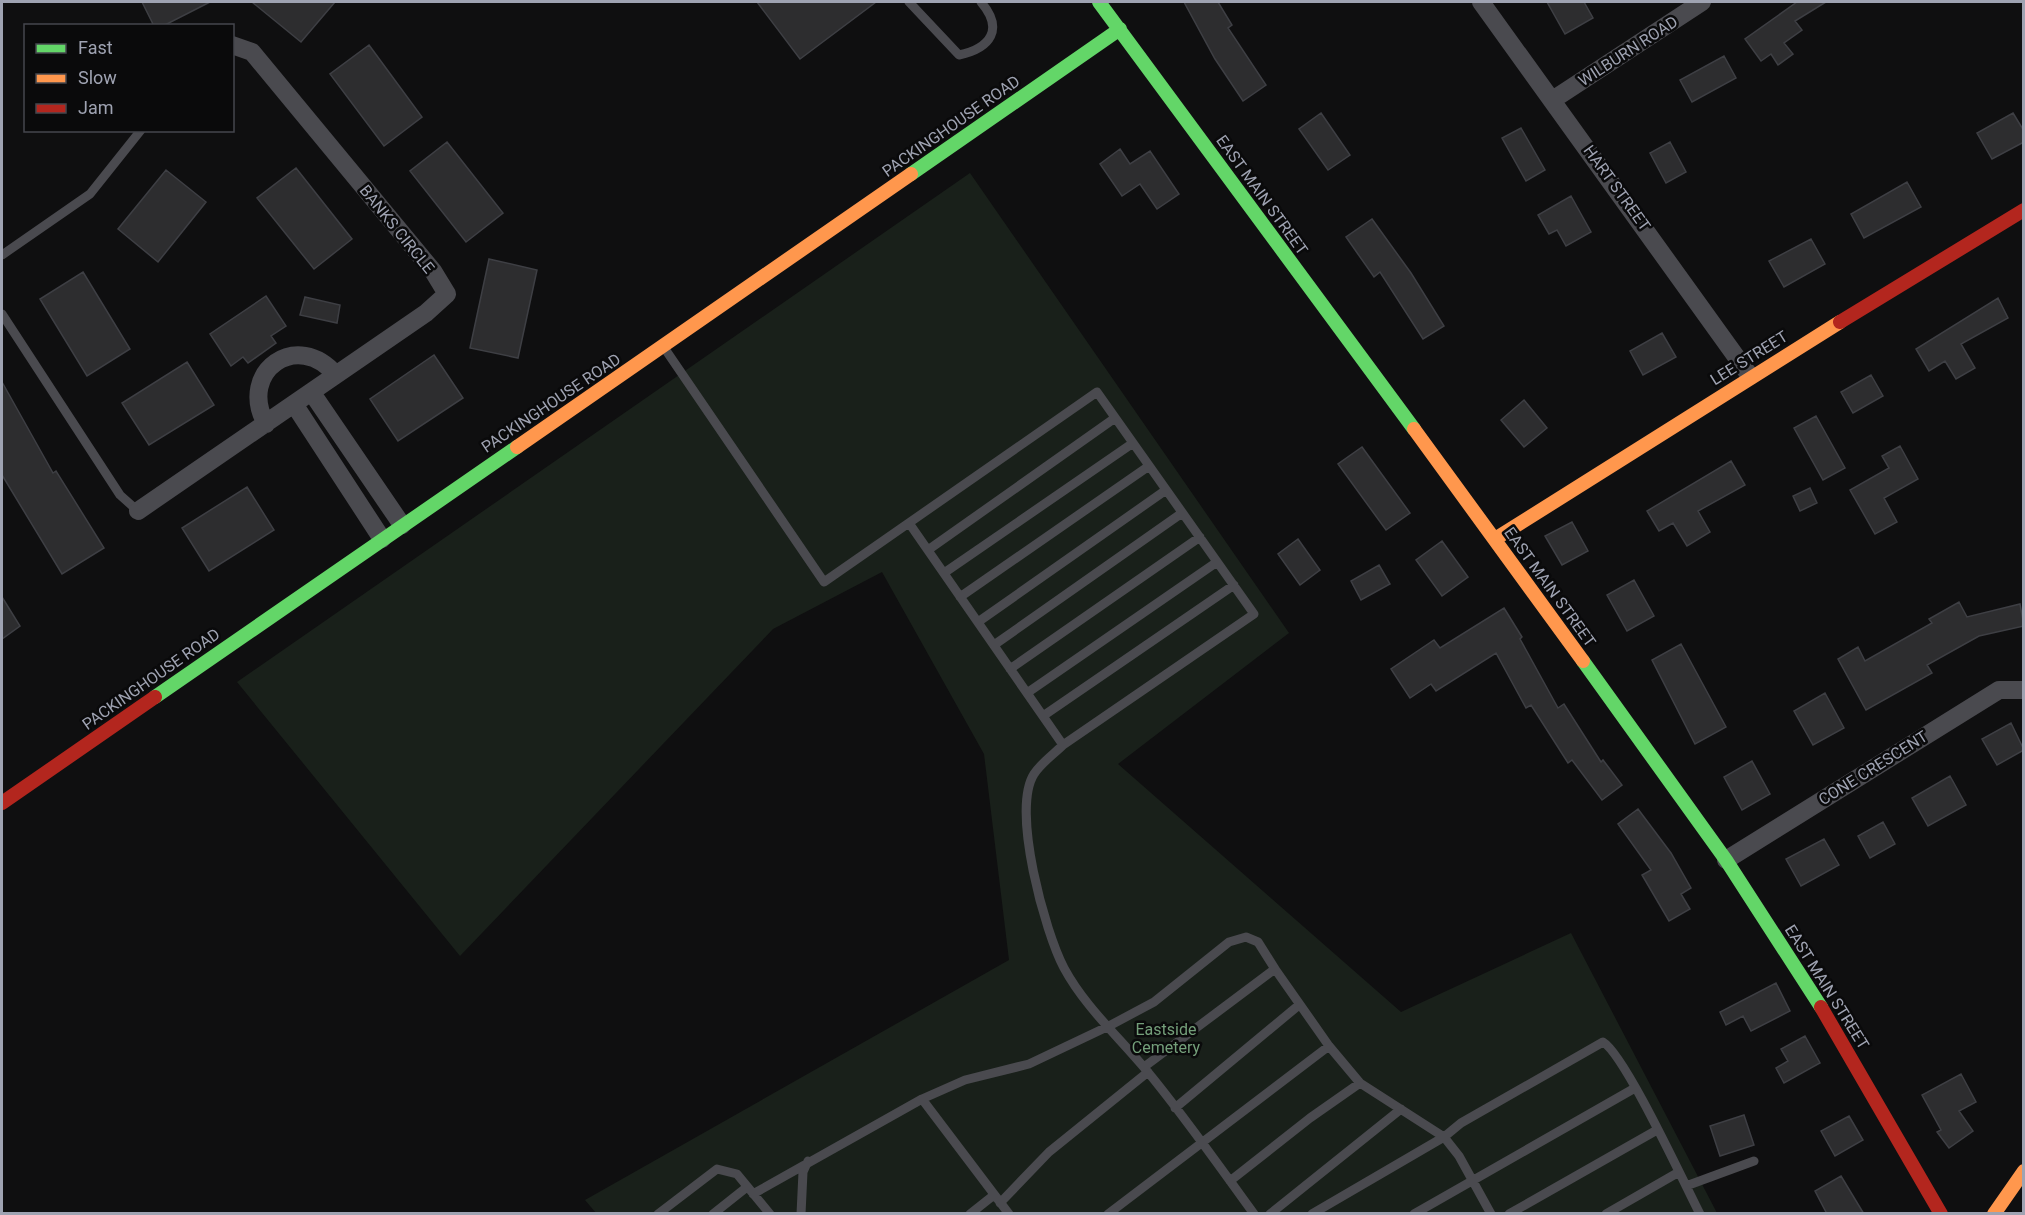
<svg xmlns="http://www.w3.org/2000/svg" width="2025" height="1215" font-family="Roboto,sans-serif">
<rect width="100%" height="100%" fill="#0f0f10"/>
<!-- green -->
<path fill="#19201a" d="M970 173 1289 633 1118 764 1401 1012 1571 933 1717 1213H596L585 1200 1009 960 984 754 882 572 773 629 460 956 237 682Z"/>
<!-- building -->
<path fill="#2d2d2f" stroke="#3e3f44" stroke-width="1.5" d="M142 2H210L163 26H154Z
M252 2H335L301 42Z
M757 2H876L800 59Z
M1184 2H1218L1232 25 1228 28 1266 85 1243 101 1215 59Z
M1547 2H1584L1593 18 1565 34Z
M1797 2H1826L1795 21 1802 30 1784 43 1793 54 1778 65 1771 54 1761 61 1745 39Z
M369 45 422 117 384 146 330 74Z
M1724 56 1736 78 1692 102 1680 80Z
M1321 113 1350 155 1328 170 1299 129Z
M2013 113 2024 131V142L1992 159 1977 133Z
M1521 128 1545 170 1526 181 1502 138Z
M447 142 503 213 466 242 410 171Z
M1670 142 1686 172 1666 183 1650 153Z
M1120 149 1130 164 1150 151 1179 194 1157 209 1140 184 1122 196 1100 164Z
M296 168 352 239 314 269 257 198Z
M166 170 206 202 158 262 118 229Z
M1907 182 1921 207 1864 238 1851 214Z
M1571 196 1591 232 1566 246 1557 230 1549 234 1538 215Z
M1372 219 1411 273 1444 326 1423 339 1380 272 1374 277 1346 237Z
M1811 239 1825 264 1784 287 1769 261Z
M489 259 537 270 518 358 470 348Z
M83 272 130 349 87 376 40 299Z
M266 296 286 326 271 336 276 343 248 363 243 357 231 366 210 334Z
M305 297 340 305 337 323 300 315Z
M1998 298 2008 318 1961 344 1975 368 1956 379 1945 361 1929 371 1916 349Z
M1662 333 1676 357 1643 375 1630 351Z
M434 355 463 398 398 441 370 399Z
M187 362 214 405 149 445 122 403Z
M1871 375 1883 396 1853 413 1841 392Z
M2 382 53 473 56 471 104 548 62 574 2 475Z
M1524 400 1547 428 1524 447 1501 420Z
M1816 416 1845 468 1823 480 1794 428Z
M1900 446 1918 479 1884 498 1897 522 1875 534 1850 490 1889 468 1882 456Z
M1362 447 1410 513 1386 530 1338 464Z
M1731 461 1745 485 1698 511 1710 532 1687 546 1673 523 1659 531 1647 511Z
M247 487 274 530 209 571 182 528Z
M1810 488 1817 503 1800 511 1793 496Z
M1572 522 1588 551 1562 565 1545 536Z
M1298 539 1320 570 1300 585 1278 554Z
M1442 541 1468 577 1442 596 1416 560Z
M1379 565 1390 584 1361 600 1351 581Z
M1634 580 1654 616 1627 631 1607 595Z
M2 597 20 626 2 639Z
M1959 602 1967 617 2020 604 2024 626 1979 636 1927 665 1932 673 1866 710 1838 659 1858 647 1865 661 1932 623 1929 619Z
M1504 608 1522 637 1520 639 1558 708 1564 704 1601 762 1603 760 1622 785 1602 800 1572 760 1568 763 1531 705 1526 708 1496 653 1436 691 1431 684 1410 698 1391 669 1434 640 1440 648Z
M1681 644 1726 727 1695 744 1652 660Z
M1825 693 1844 728 1813 745 1794 711Z
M2011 723 2024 750 1997 765 1982 739Z
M1752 761 1770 794 1742 810 1724 777Z
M1950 776 1966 805 1928 826 1912 798Z
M1638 809 1671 853 1691 888 1681 894 1690 909 1669 921 1642 875 1651 870 1618 824Z
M1883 822 1895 844 1870 858 1858 836Z
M1824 839 1839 865 1801 886 1786 859Z
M1776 983 1790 1011 1751 1031 1743 1016 1726 1025 1720 1012Z
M1805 1036 1820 1063 1784 1083 1776 1068 1788 1061 1781 1049Z
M1961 1074 1976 1102 1959 1111 1973 1131 1949 1148 1937 1132 1941 1130 1922 1095Z
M1744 1115 1754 1145 1720 1156 1710 1126Z
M1849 1116 1863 1140 1835 1156 1821 1131Z
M1841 1176 1864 1214H1827L1815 1191Z"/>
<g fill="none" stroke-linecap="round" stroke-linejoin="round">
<!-- lane -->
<path stroke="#4a4a4f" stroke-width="9" d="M909 2 959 55C991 48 1004 29 981 2
M2 255 90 194 141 130
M2 314 120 495 138 511
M663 346 824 582 1097 392 1254 614 1063 745
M909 523 1063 745C1054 754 1041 763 1034 774 1011 810 1045 932 1064 968 1085 1007 1119 1037 1147 1071 1185 1117 1219 1166 1254 1214
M928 550 1115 418
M944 573 1133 443
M960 597 1149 466
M978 622 1166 490
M994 645 1182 513
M1010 669 1200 537
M1027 693 1217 562
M1043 716 1234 585
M1144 1067 1275 969 1329 1046 1360 1083 1444 1137 1459 1156 1491 1214
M922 1099 1009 1214
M1175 1108 1299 1005
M1230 1181 1310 1118 1360 1083
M1686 1186 1754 1161
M753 1194 922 1099 965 1080 1029 1064 1109 1026 1154 1002 1229 942 1246 937 1258 942 1275 969
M1000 1203 1049 1152 1148 1072
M658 1214 717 1169 737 1174 770 1214
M713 1214 747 1187
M801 1214 803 1172 808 1161
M970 1214 994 1195
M1108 1214 1329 1046
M1270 1214 1401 1109
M1312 1214 1444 1137 1461 1123 1603 1042C1625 1055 1684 1183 1700 1214
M1414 1214 1635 1088
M1509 1214 1657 1130
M1606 1214 1679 1172"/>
<!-- street -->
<path stroke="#4a4a4f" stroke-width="18" d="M1481 2 1750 376
M1554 99 1702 2
M312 393 402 525
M294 404 382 539
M266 424C237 371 298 329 336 375
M138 511 426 313 447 294 433 271 252 52 232 45
M1726 860 1999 690H2024"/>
<!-- fast -->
<path stroke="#63d668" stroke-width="14" d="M1099 2 1414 429
M911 174 1120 29
M1583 661 1726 860 1821 1007
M155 697 517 447"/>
<!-- slow -->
<path stroke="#ff974d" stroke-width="14" d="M1414 429 1583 661
M517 447 911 174
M1495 539 1840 322
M1994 1214 2024 1171"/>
<!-- jam -->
<path stroke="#b3261e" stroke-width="14" d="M1840 322 2024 210
M2 803 155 697
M1821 1007 1941 1214"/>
</g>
<g text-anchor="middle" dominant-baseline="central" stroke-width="5" stroke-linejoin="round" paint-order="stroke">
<!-- street labels -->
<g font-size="16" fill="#9fa3b2" stroke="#0a0a0b">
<text transform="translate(1628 51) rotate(-33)">WILBURN ROAD</text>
<text transform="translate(951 126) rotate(-35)">PACKINGHOUSE ROAD</text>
<text transform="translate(1617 188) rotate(54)">HART STREET</text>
<text transform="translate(1262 195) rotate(54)">EAST MAIN STREET</text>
<text transform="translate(397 229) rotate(51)">BANKS CIRCLE</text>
<text transform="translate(1749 358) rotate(-32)">LEE STREET</text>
<text transform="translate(551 403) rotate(-34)">PACKINGHOUSE ROAD</text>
<text transform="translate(1550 587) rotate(54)">EAST MAIN STREET</text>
<text transform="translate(151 679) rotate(-35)">PACKINGHOUSE ROAD</text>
<text transform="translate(1873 768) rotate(-32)">CONE CRESCENT</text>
<text transform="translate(1827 987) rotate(58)">EAST MAIN STREET</text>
</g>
<!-- park labels -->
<g font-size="16" fill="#749f7a" stroke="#0a0a0b">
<text x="1166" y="1029">Eastside<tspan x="1166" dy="18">Cemetery</tspan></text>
</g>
</g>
<!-- border -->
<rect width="2025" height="1215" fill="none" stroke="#9fa3b2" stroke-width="6"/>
<!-- legend -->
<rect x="24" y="24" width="210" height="108" fill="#0a0a0b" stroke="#46474e" stroke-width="1.5"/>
<rect x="36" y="44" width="30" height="9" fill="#63d668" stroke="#46474e" stroke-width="1.5"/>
<text x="78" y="54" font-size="18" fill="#9fa3b2">Fast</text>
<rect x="36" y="74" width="30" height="9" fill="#ff974d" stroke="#46474e" stroke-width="1.5"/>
<text x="78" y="84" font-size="18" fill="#9fa3b2">Slow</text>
<rect x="36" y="104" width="30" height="9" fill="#b3261e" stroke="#46474e" stroke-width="1.5"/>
<text x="78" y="114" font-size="18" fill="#9fa3b2">Jam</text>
</svg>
